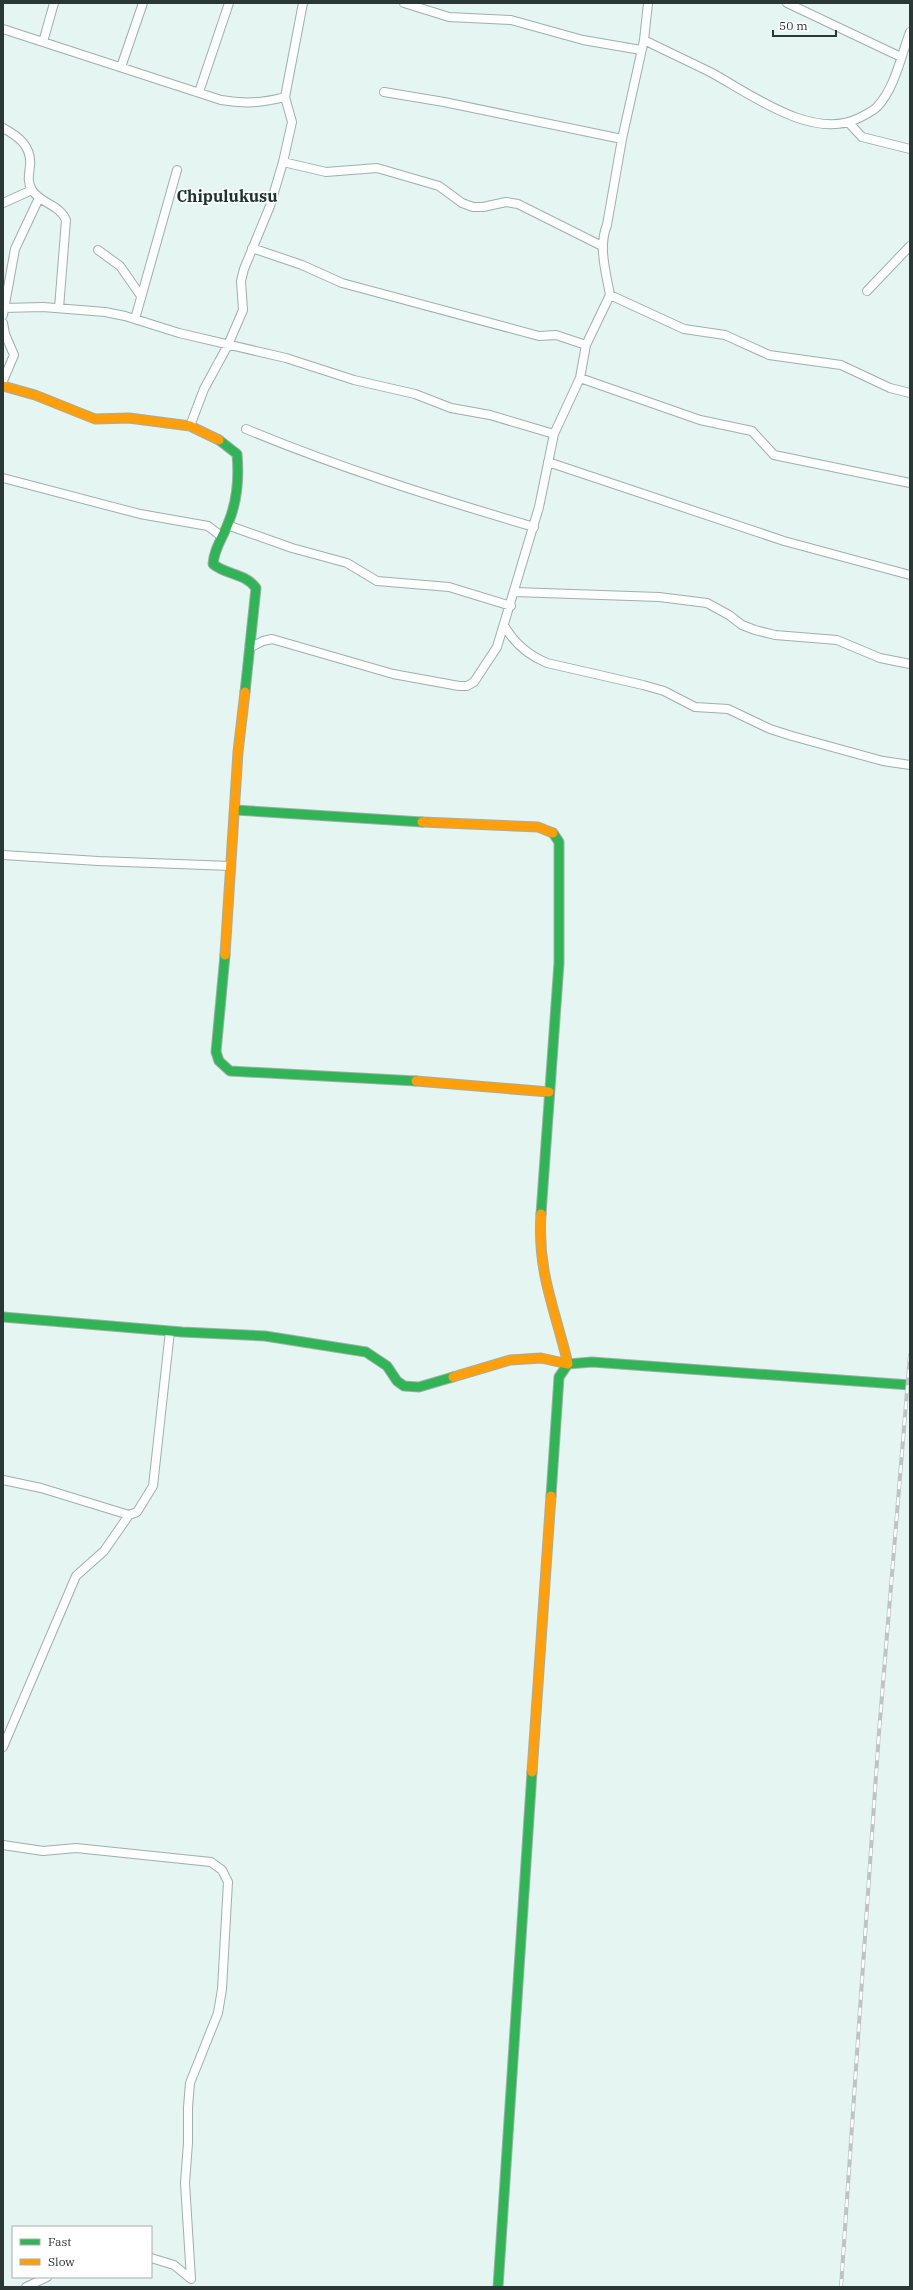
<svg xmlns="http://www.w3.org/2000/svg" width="913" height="2290" font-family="'IBM Plex Serif',serif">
<rect width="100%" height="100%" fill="#e4f5f2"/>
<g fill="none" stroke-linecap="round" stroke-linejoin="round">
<!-- street casing -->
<g stroke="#a1aeac" stroke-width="10">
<path id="street" d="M404 3 449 17 511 20 583 40 641 50
M648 3 644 40 622 139 607 225C598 247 606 272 610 295L684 329 725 335 769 355 841 365 890 388 910 393
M787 3 901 57
M3 29 221 100C244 104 262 103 285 97L303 3
M644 40C666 51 690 62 712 73 752 95 813 141 859 118 865 115 873 111 877 107 895 88 901 56 910 32
M43 42 54 3
M121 67 143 3
M199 92 229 3
M384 92 444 102 622 139
M849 123 862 137 910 149
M3 128C18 136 32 146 30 166 29 175 27 182 32 190 41 204 59 204 66 220L59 308
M283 162 326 172 377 168 439 186 462 203 473 207H483L506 202 518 204 602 246
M3 203 32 190
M252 248 302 265 342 283 539 336 556 335 586 345
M98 250 120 266 141 296
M867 291 910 246
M3 308 43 307 105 312 125 316 179 333 286 358 354 380 415 394 451 408 490 415 554 434
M3 315 15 249 39 198
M135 319 177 170
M3 323 5 334 14 355 3 381
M580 378 700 420 752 431 774 455 910 483
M190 426 204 389 228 345 243 310 241 281 244 269 270 206 283 162 292 122 285 97
M246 429C340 468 436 498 534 527
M548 462 784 541 910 575
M3 478 140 514 208 526 221 536
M227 525 292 548 347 563 377 581 449 587 511 606
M515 592 659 597 707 603 729 615 742 625 755 630 775 635 837 640 880 658 910 664
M505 627C515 644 528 655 547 663L643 685 664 691 695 707 728 709 770 729 792 736 883 761 910 765
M249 648 263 641 272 639 393 674 459 686H467L474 682 497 647 539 507 554 434 580 378 586 345 610 295
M3 855 98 861 231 866
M3 1480 41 1488 129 1515
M3 1747 76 1576 104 1551 129 1515 137 1512 153 1486 170 1331
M3 1845 43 1851 76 1848 211 1862 222 1870 228 1882 222 1989 218 2013 190 2083 188 2107V2143L185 2183 191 2279 174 2265 151 2258
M26 2287 47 2277"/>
</g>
<!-- fast casing -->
<g stroke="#a1aeac" stroke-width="11">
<path id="fast" d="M219 440 237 454C239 476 237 501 229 521 224 536 214 548 213 564 226 575 245 573 256 588L245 692
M235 810 422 822
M225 955 216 1052 219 1061 230 1071 416 1081
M541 1214 559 963V842L553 833
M3 1317 182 1332 265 1336 366 1352 387 1366 397 1381 404 1386 419 1387 453 1377
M551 1496 559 1377 568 1364 592 1362 910 1385
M498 2287 532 1772"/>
</g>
<!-- slow casing -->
<g stroke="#a1aeac" stroke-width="11">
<path id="slow" d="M3 386 35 395 95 419 129 418 190 426 219 440
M422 822 538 827 553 833
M225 955 238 752 245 692
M416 1081 549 1092
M453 1377 510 1360 541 1358 568 1364C555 1309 537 1272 541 1214
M532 1772 551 1496"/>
</g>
<!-- street -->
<use href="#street" stroke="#fbfefd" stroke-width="8"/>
<!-- fast -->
<use href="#fast" stroke="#30b455" stroke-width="9"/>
<!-- slow -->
<use href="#slow" stroke="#ff9f0a" stroke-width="9"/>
<!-- rail casing -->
<g stroke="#bfc4c2" stroke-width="4">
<path id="rail" d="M841 2287 879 1732 910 1355"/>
</g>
<!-- rail -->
<use href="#rail" stroke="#fff" stroke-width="2.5" stroke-dasharray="8" stroke-linecap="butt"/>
</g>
<g text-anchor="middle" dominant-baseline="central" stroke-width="3.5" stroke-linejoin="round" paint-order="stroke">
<!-- district labels -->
<g font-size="16" font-weight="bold" fill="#1b3430" stroke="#fff">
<text x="227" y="196">Chipulukusu</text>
</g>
</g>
<!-- border -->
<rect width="913" height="2290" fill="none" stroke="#2b3735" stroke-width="8"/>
<!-- legend -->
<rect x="12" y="2226" width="140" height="52" fill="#ffffff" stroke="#aaafae"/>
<rect x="20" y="2239" width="20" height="6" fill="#30b455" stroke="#aaafae"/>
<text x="48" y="2246" font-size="12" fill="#2b3735">Fast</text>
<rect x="20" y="2259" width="20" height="6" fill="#ff9f0a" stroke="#aaafae"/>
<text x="48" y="2266" font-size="12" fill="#2b3735">Slow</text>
<!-- scale -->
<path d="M773 30v6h63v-6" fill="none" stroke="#2b3735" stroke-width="2"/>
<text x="779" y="30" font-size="12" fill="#2b3735" stroke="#ffffff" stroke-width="3" paint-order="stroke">50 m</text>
</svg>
